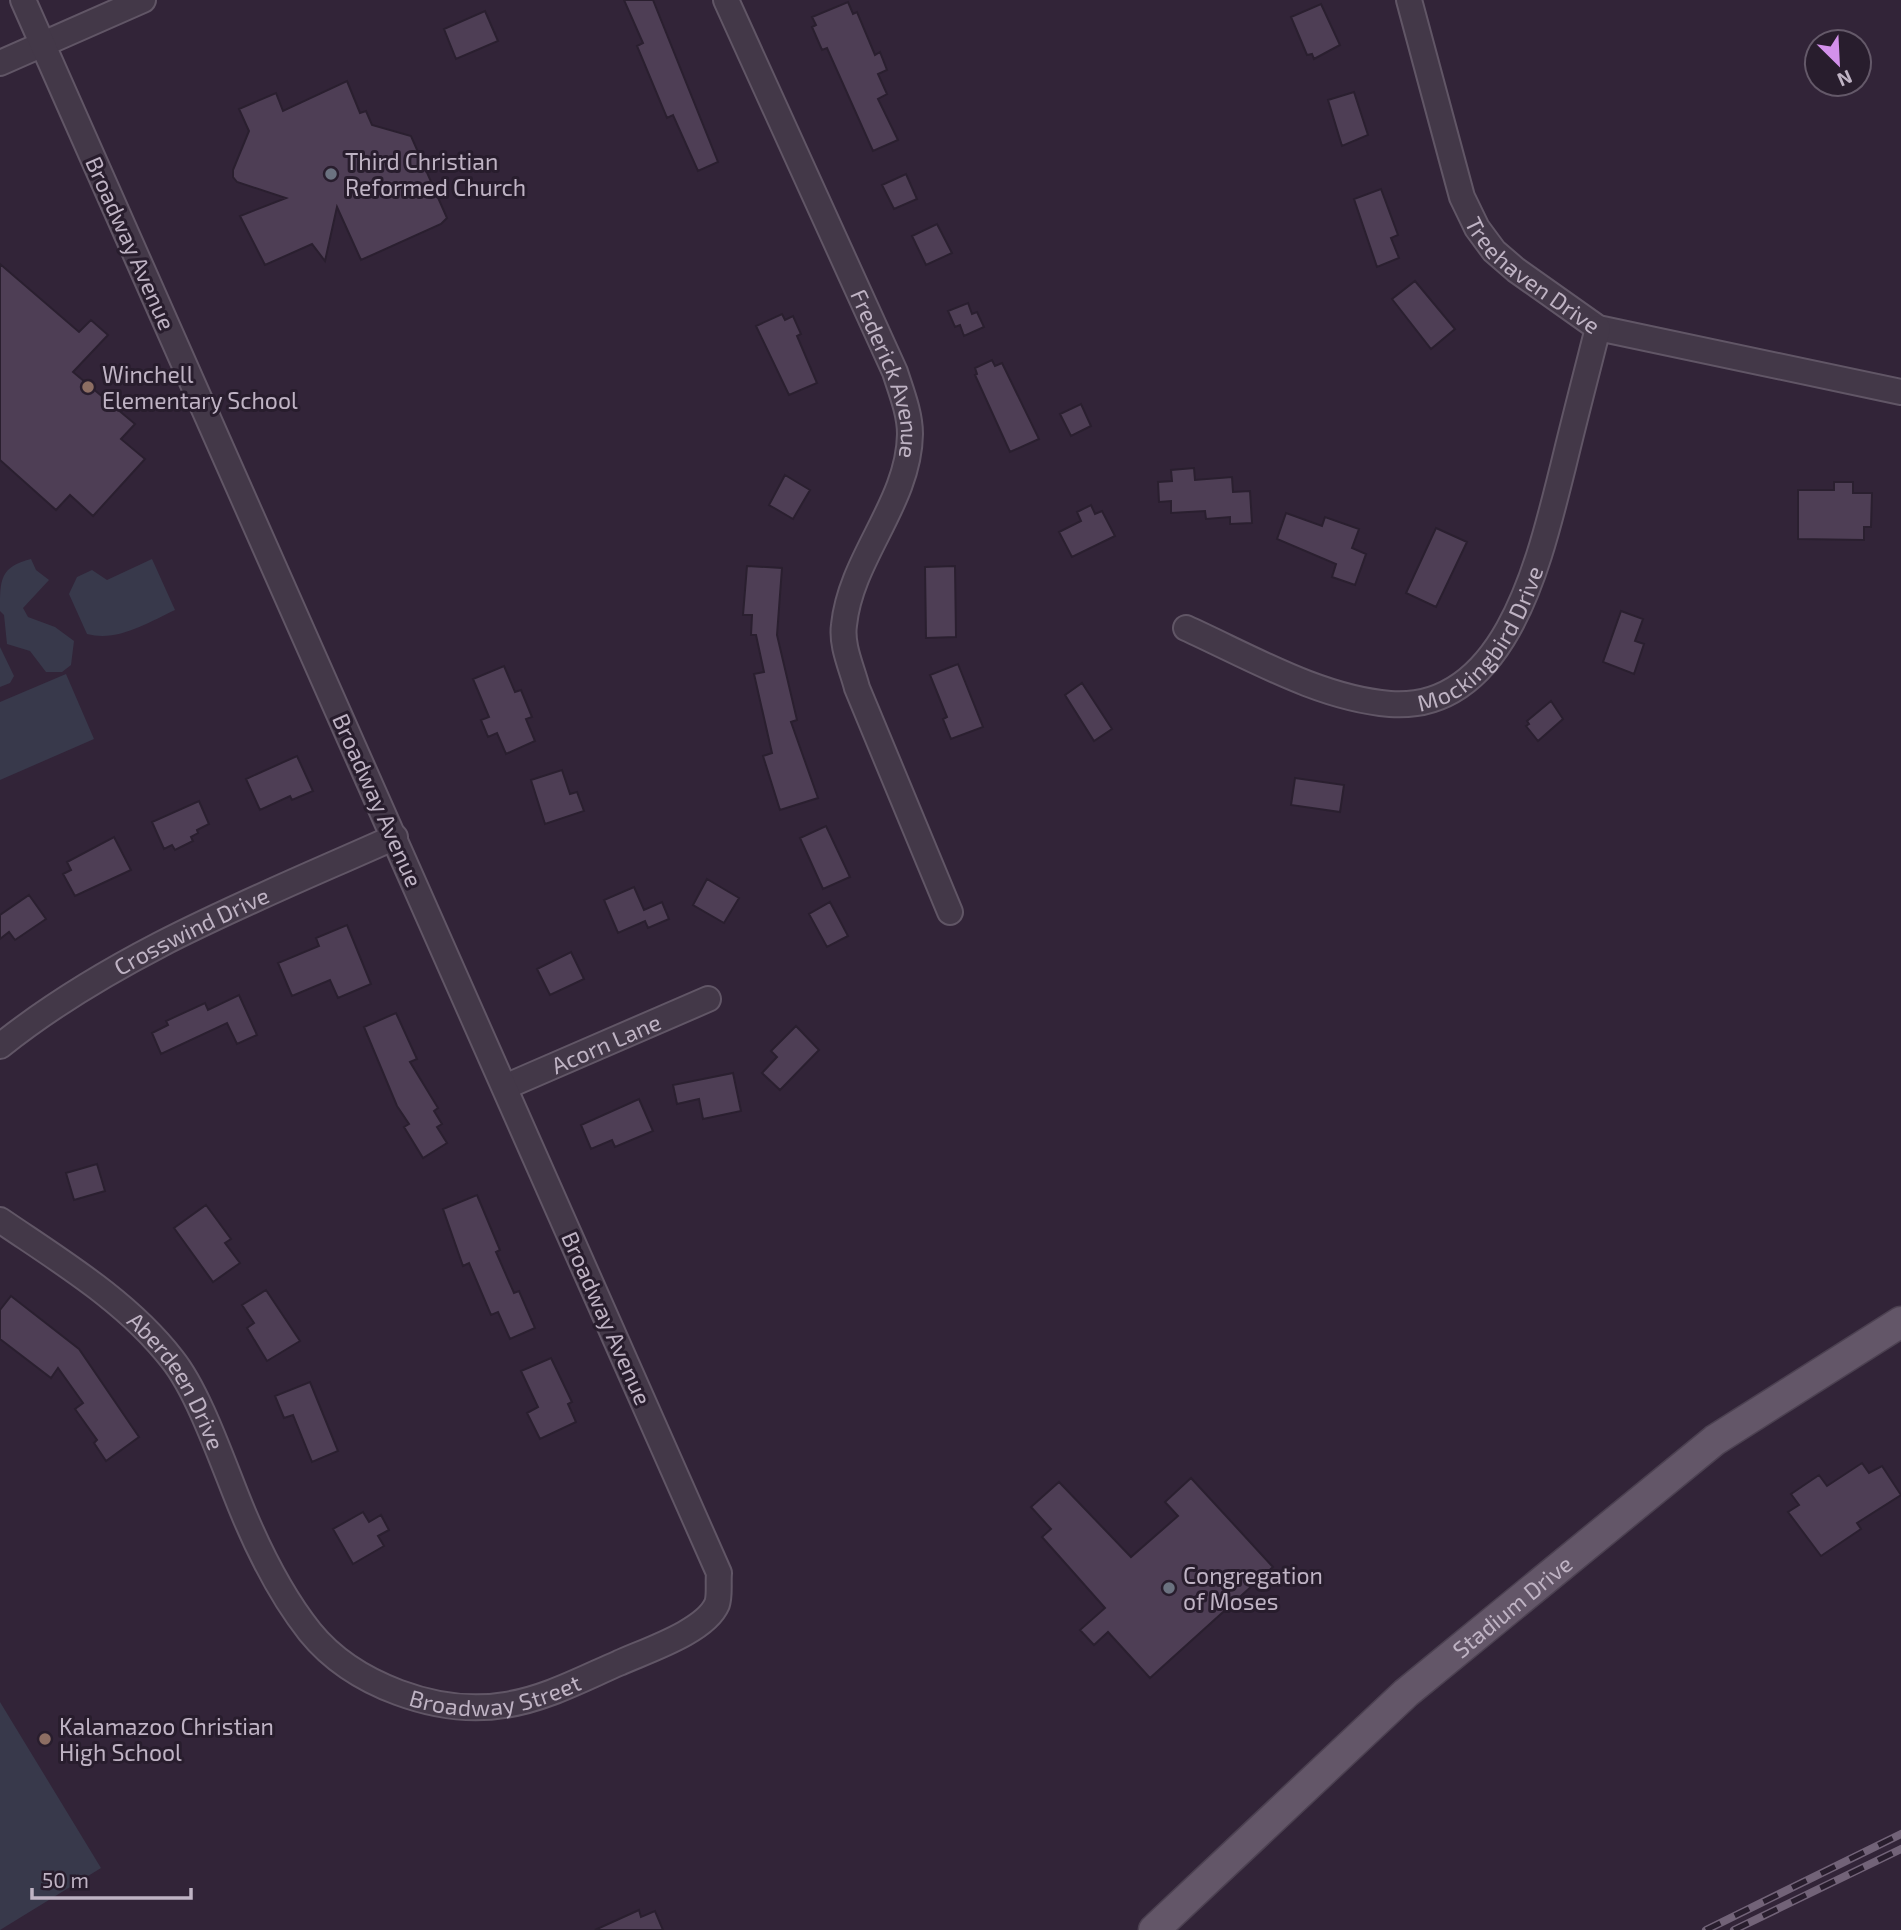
<svg xmlns="http://www.w3.org/2000/svg" width="1901" height="1930" font-family="'Exo 2',sans-serif">
<rect width="100%" height="100%" fill="#322438"/>
<!-- green -->
<path fill="#38394b" d="M31 559 36 570 49 580 23 608 28 617 55 627 74 641 71 665 62 672H46L30 651 7 644 4 615 0 611C0 579 0 567 31 559Z
M152 559 175 610C147 623 118 642 87 634L69 594 77 577 92 570 107 580Z
M0 647 14 676 10 683 0 687Z
M66 674 94 739 0 780V702Z
M0 1702 101 1868 0 1930Z"/>
<!-- building -->
<path fill="#4e3e55" stroke="#2a1f2f" stroke-width="2" d="M624 0H653L718 162 698 171 673 115 667 118 637 46 643 43Z
M848 2 853 14 857 12 875 55 880 52 887 70 878 74 887 94 878 99 898 140 873 151 827 48 822 50 812 27 816 25 812 17Z
M1321 4 1340 45 1314 59 1312 54 1307 55 1291 17Z
M485 11 498 41 456 59 444 29Z
M347 81 360 113 366 111 372 125 411 136 447 218 441 224 361 260 337 207 325 261 312 244 265 265 240 216 286 198 237 182 233 177V170L249 131 239 109 276 93 283 111Z
M1354 92 1368 135 1342 146 1328 100Z
M906 174 917 199 894 209 882 185Z
M1381 189 1398 235 1391 238 1399 258 1377 267 1354 199Z
M937 224 952 253 926 265 912 236Z
M0 264 79 332 91 320 108 335 73 372 135 424 121 439 145 459 93 516 70 495 56 510 0 460Z
M1415 281 1455 329 1431 349 1392 299Z
M968 303 972 314 977 312 984 327 964 336 960 325 955 327 948 311Z
M782 314 785 320 793 316 801 334 797 336 817 383 789 395 756 326Z
M992 360 995 366 1002 363 1039 439 1010 452 975 375 977 374 975 368Z
M1081 404 1091 426 1071 436 1060 414Z
M1194 468 1195 480 1232 477 1233 492 1250 491 1252 523 1230 524V517L1206 519 1205 511 1171 513V501L1159 502 1158 482 1172 481 1171 470Z
M785 475 810 490 793 519 769 505Z
M1834 482H1853V493H1872L1871 527H1864V540L1798 539V490H1834Z
M1091 505 1095 514 1102 511 1115 536 1072 557 1059 532 1081 521 1077 512Z
M1286 513 1322 526 1325 517 1359 529 1352 548 1366 554 1355 585 1332 577 1336 564 1277 539Z
M1436 528 1467 542 1436 607 1406 593Z
M747 566 782 568 777 635 797 720 791 722 818 798 780 810 763 756 772 753 754 674 764 672 756 635H751L752 615H743Z
M955 566 956 637 926 638 925 567Z
M1621 611 1643 619 1635 641 1644 644 1634 674 1603 662Z
M958 664 983 727 951 739 943 719 947 717 930 675Z
M504 666 515 692 521 690 532 717 526 719 535 741 506 754 497 733 488 737 481 720 489 717 473 679Z
M1082 683 1112 729 1094 741 1065 695Z
M1551 701 1563 719 1538 741 1526 726 1529 724 1527 721Z
M297 756 313 791 292 800 290 796 260 810 246 779Z
M562 770 570 794 577 792 584 811 545 824 531 780Z
M1295 778 1344 785 1340 812 1291 805Z
M199 801 209 824 197 830 198 833 191 837 193 841 175 850 172 845 164 849 152 822Z
M826 826 850 877 823 889 800 838Z
M114 837 131 870 75 896 63 874 71 870 67 862Z
M707 879 739 898 724 923 693 905Z
M634 887 644 910 662 902 669 919 648 928 645 921 618 933 604 900Z
M29 895 46 919 15 940 9 932 0 939V915Z
M830 902 848 936 827 947 809 914Z
M347 925 371 984 338 998 330 980 292 996 278 963 319 946 316 938Z
M571 952 584 979 550 995 537 969Z
M239 995 257 1035 237 1044 227 1023 161 1054 152 1033 168 1025 166 1021 205 1003 208 1010Z
M396 1013 417 1059 410 1062 438 1108 434 1111 442 1124 437 1127 447 1143 423 1158 404 1127 409 1124 397 1106 364 1027Z
M796 1026 819 1050 780 1090 762 1073 777 1057 771 1051Z
M733 1073 741 1111 703 1119 699 1099 677 1104 673 1085Z
M639 1099 653 1131 615 1147 612 1140 591 1149 581 1125Z
M97 1164 105 1191 74 1200 66 1173Z
M477 1195 500 1250 496 1252 514 1293 519 1291 535 1328 510 1339 498 1312 491 1315 469 1263 463 1266 443 1209Z
M206 1205 231 1239 225 1243 240 1263 213 1282 174 1228Z
M266 1290 300 1341 267 1361 247 1328 254 1323 242 1305Z
M11 1296 79 1349 139 1437 106 1461 94 1443 97 1440 75 1409 83 1403 58 1368 51 1378 0 1339V1310Z
M551 1358 572 1402 568 1404 576 1422 540 1439 527 1413 538 1407 521 1371Z
M310 1382 338 1451 312 1462 293 1415 284 1418 275 1396Z
M1862 1463 1869 1473 1882 1466 1901 1495 1857 1523 1861 1529 1821 1556 1788 1512 1799 1505 1791 1494 1819 1475 1827 1486Z
M1191 1478 1273 1567 1150 1678 1108 1632 1094 1645 1080 1630 1105 1608 1042 1537 1051 1529 1031 1507 1059 1482 1131 1557 1178 1516 1165 1502Z
M363 1512 369 1522 381 1515 389 1530 378 1536 384 1546 353 1564 333 1529Z
M639 1910 641 1917 655 1911 663 1930H595Z"/>
<g fill="none" stroke-linecap="round" stroke-linejoin="round">
<!-- minor casing -->
<g stroke="#615666" stroke-width="28">
<g id="minor">
<path id="s1" d="M726 0 895 372C901 391 910 413 910 434 909 503 851 557 844 625 841 646 852 668 857 688L950 912"/>
<path id="s2" d="M1409 0 1462 197 1477 228 1494 251 1516 270 1598 328 1901 392"/>
<path d="M0 63 143 0"/>
<path id="s3" d="M1186 628C1250 657 1319 698 1390 704 1508 713 1541 553 1563 467 1574 421 1586 375 1598 328"/>
<path id="s4" d="M0 1046C118 952 259 898 395 837"/>
<path id="s5" d="M505 1087 708 999"/>
<path id="s6" d="M0 1220C60 1261 127 1301 172 1359 201 1395 226 1473 245 1517 262 1557 283 1598 310 1632 353 1685 438 1716 505 1705 545 1699 582 1679 619 1663 645 1651 705 1632 717 1604 720 1596 718 1582 719 1573L23 0"/>
</g>
</g>
<!-- major casing -->
<g stroke="#4c4151" stroke-width="33">
<g id="major">
<path id="s7" d="M1154 1930 1406 1693 1715 1440 1901 1322"/>
</g>
</g>
<!-- minor -->
<use href="#minor" stroke="#433848" stroke-width="24"/>
<!-- major -->
<use href="#major" stroke="#635668" stroke-width="30"/>
<!-- rail casing -->
<g stroke="#726378" stroke-width="8">
<path id="rail" d="M1706 1930 1901 1834
M1734 1930 1901 1849"/>
</g>
<!-- rail -->
<use href="#rail" stroke="#281d2d" stroke-width="5" stroke-dasharray="16" stroke-linecap="butt"/>
</g>
<!-- markers -->
<g fill="#6b7280" stroke="#281d2d" stroke-width="2.5">
<circle cx="331" cy="174" r="7"/>
<circle cx="1169" cy="1588" r="7"/>
</g>
<g fill="#8d6e63" stroke="#281d2d" stroke-width="2.5">
<circle cx="88" cy="387" r="7"/>
<circle cx="45" cy="1739" r="7"/>
</g>
<g text-anchor="middle" dominant-baseline="central" stroke-width="6" stroke-linejoin="round" paint-order="stroke">
<!-- poi labels -->
<g font-size="23" fill="#bfb3c4" stroke="#281d2d" text-anchor="start">
<text x="345" y="161">Third Christian<tspan x="345" dy="26">Reformed Church</tspan></text>
<text x="102" y="374">Winchell<tspan x="102" dy="26">Elementary School</tspan></text>
<text x="1183" y="1575">Congregation<tspan x="1183" dy="26">of Moses</tspan></text>
<text x="59" y="1726">Kalamazoo Christian<tspan x="59" dy="26">High School</tspan></text>
</g>
<!-- street labels -->
<g font-size="23" fill="#bfb3c4" stroke="#281d2d">
<text transform="translate(131 243) rotate(66)">Broadway Avenue</text>
<text stroke="none"><textPath href="#s2" startOffset="312">Treehaven Drive</textPath></text>
<text stroke="none"><textPath href="#s1" startOffset="408">Frederick Avenue</textPath></text>
<text stroke="none"><textPath href="#s3" startOffset="341">Mockingbird Drive</textPath></text>
<text transform="translate(378 800) rotate(66)">Broadway Avenue</text>
<text stroke="none"><textPath href="#s4" startOffset="224">Crosswind Drive</textPath></text>
<text stroke="none"><textPath href="#s5" startOffset="110">Acorn Lane</textPath></text>
<text transform="translate(607 1318) rotate(66)">Broadway Avenue</text>
<text stroke="none"><textPath href="#s6" startOffset="243">Aberdeen Drive</textPath></text>
<text stroke="none"><textPath href="#s7" startOffset="483">Stadium Drive</textPath></text>
<text stroke="none"><textPath href="#s6" startOffset="737">Broadway Street</textPath></text>
</g>
</g>
<!-- north arrow -->
<g transform="translate(1838 63) rotate(156)"><circle r="33" fill="#281d2d" stroke="#645969" stroke-width="2"/>
<path d="M0-5L12 26L0 18L-12 26Z" fill="#d391eb"/>
<text y="-10" font-size="19" font-weight="bold" text-anchor="middle" fill="#bfb3c4">N</text>
</g>
<!-- scale -->
<path d="M32 1888v10h159v-10" fill="none" stroke="#bfb3c4" stroke-width="3.5"/>
<text x="42" y="1888" font-size="21" fill="#bfb3c4" stroke="#281d2d" stroke-width="5" paint-order="stroke">50 m</text>
</svg>
